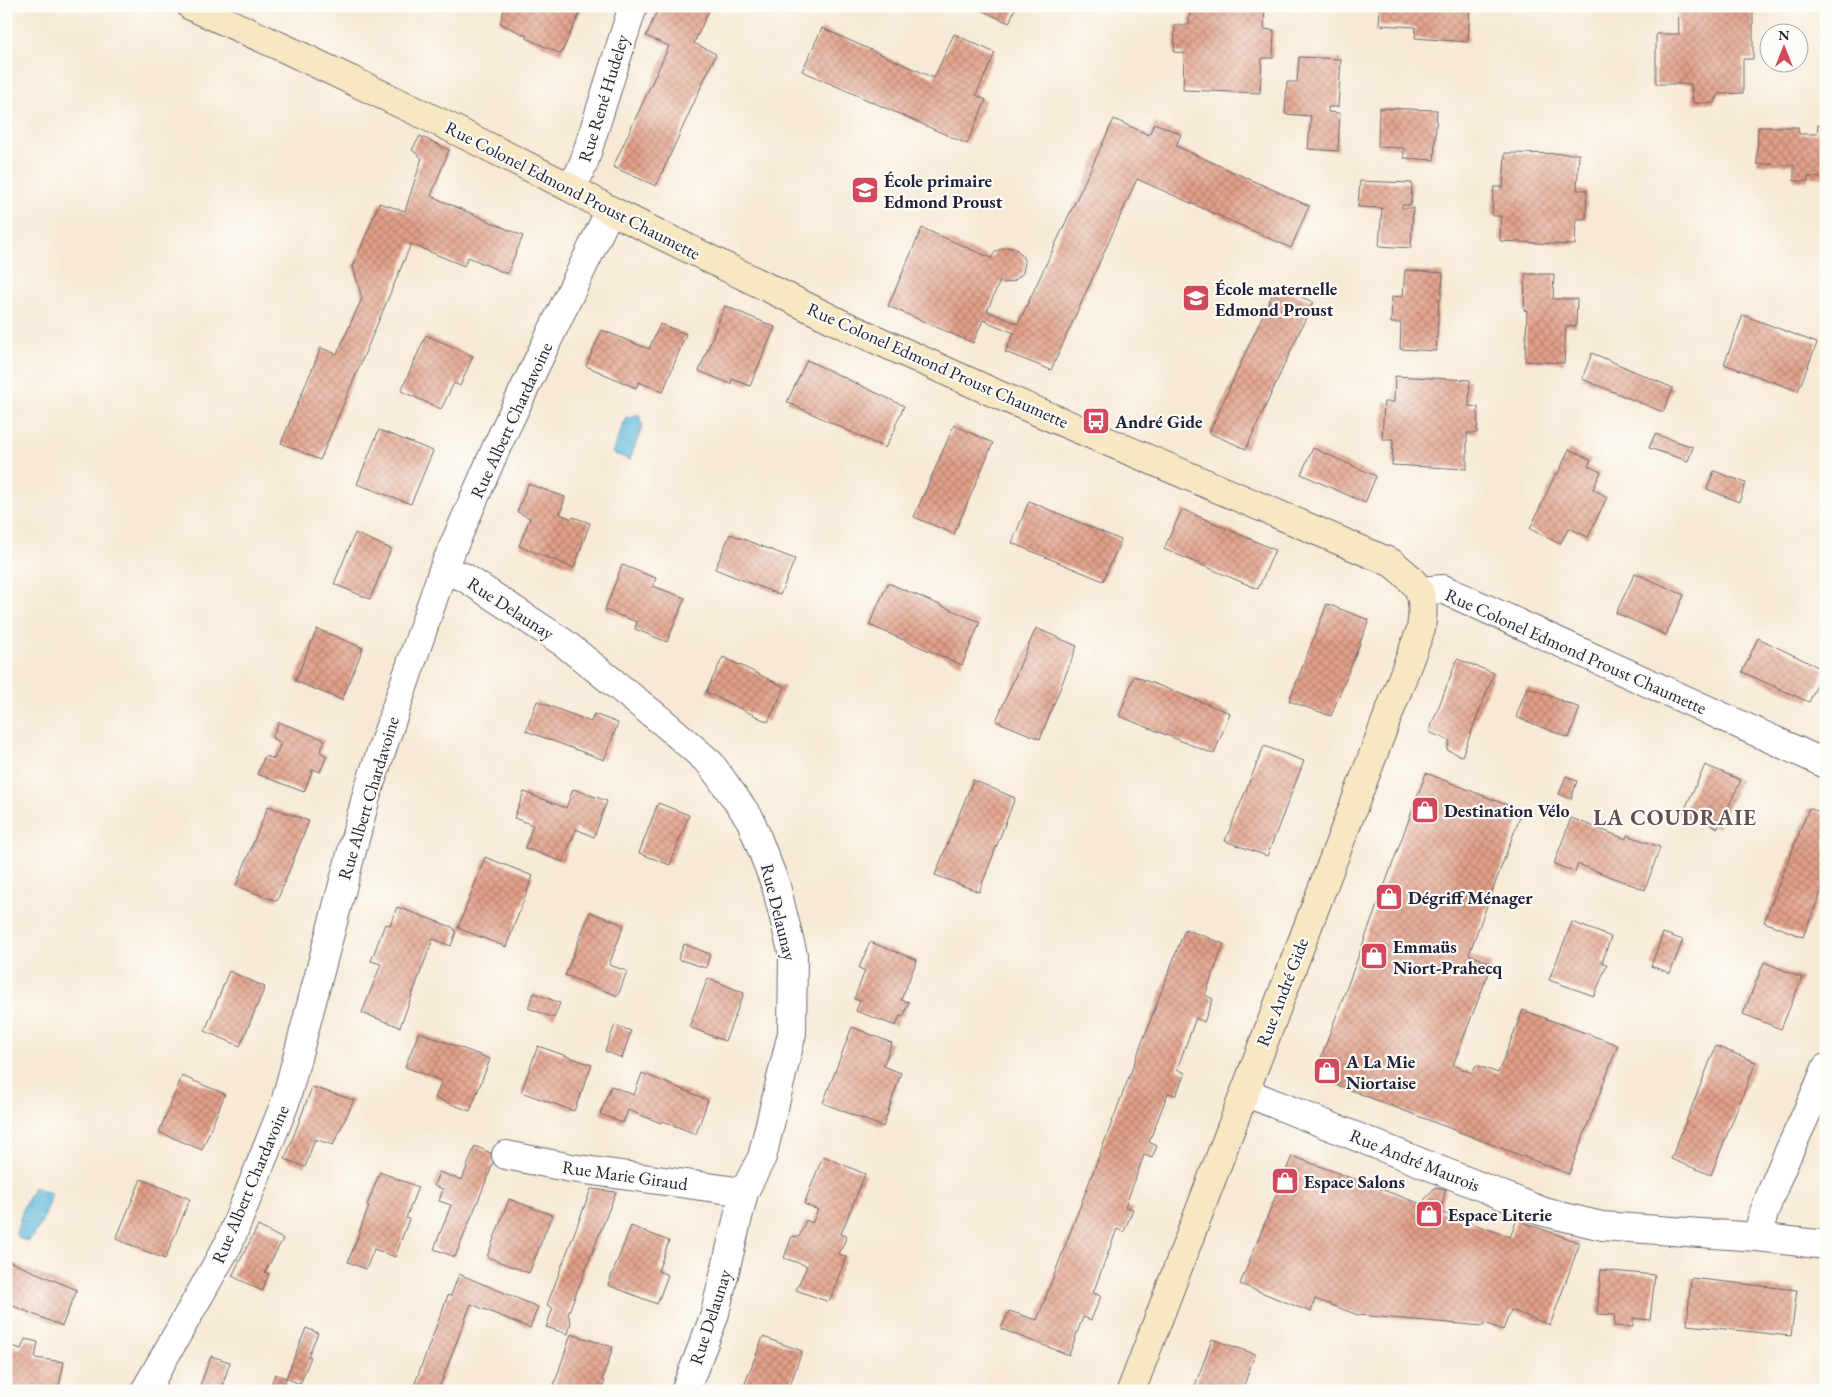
<svg xmlns="http://www.w3.org/2000/svg" width="1832" height="1397" font-family="'EB Garamond',serif">
<defs>
<pattern id="water-ripples" width="26" height="14" patternUnits="userSpaceOnUse" patternTransform="scale(1.25)"><rect width="26" height="14" fill="#5bb7d9"/><path d="M2 4q2-2 4 0t4 0M15 11q2-2 4 0t4 0" fill="none" stroke="#4b94b1"/></pattern>
<pattern id="building-cross-hatch" width="8" height="8" patternUnits="userSpaceOnUse" patternTransform="scale(1.25)"><rect width="8" height="8" fill="#e2a089"/><path d="M0 0l8 8M0 8l8-8" fill="none" stroke="#b78271"/></pattern>
</defs>
<rect width="100%" height="100%" fill="#fdfcf7"/>
<filter id="ink" filterUnits="userSpaceOnUse"><feTurbulence type="fractalNoise" baseFrequency=".02" numOctaves="2"/><feDisplacementMap in="SourceGraphic" scale="10" xChannelSelector="R" yChannelSelector="G"/><feConvolveMatrix kernelMatrix="1 2 1 2 8 2 1 2 1" color-interpolation-filters="sRGB"/></filter>
<filter id="wash" filterUnits="userSpaceOnUse"><feTurbulence type="fractalNoise" baseFrequency=".0096" numOctaves="4" result="noise"/><feDisplacementMap in="SourceGraphic" scale="20" xChannelSelector="R" yChannelSelector="G"/><feGaussianBlur stdDeviation="1.12" result="paint"/><feColorMatrix in="noise" values="0 0 0 0 0 0 0 0 0 0 0 0 0 0 0 0 0 1.4 0 .05"/><feComposite in="paint" operator="in"/></filter>
<g filter="url(#wash)">
<rect width="100%" height="100%" fill="#f7e9d4"/>
<!-- water -->
<path fill="url(#water-ripples)" stroke="#3e6c8a" d="M637 414 640 416 641 424H643L630 460 612 453 626 417 629 418Z
M34 1187 51 1193C52 1203 37 1235 29 1240 26 1242 21 1239 18 1238L16 1233 24 1205Z"/>
<g id="blocks">
<!-- building -->
<path fill="url(#building-cross-hatch)" d="M505 6H583L561 54 526 38 527 36 500 23Z
M659 6H711L694 43 716 54 656 186 613 167 669 46 646 36Z
M972 6H1016L1009 23Z
M1190 6H1265L1264 29 1274 30 1273 58H1262L1260 93 1183 90 1184 53 1174 52 1175 25H1189Z
M1380 6H1470L1468 42 1415 38 1416 27 1379 25Z
M1576 6H1604V9H1576Z
M1678 6 1753 8V59H1743V93L1719 94 1714 103H1693L1691 84H1656V34H1679Z
M822 28 934 78 954 34 995 53 976 95 986 100 967 144 802 71Z
M1299 57 1341 59 1338 107H1328V112L1340 113 1338 151 1308 149 1311 116 1285 114 1287 82H1297Z
M1379 108 1437 110 1434 160 1404 158V148L1378 147Z
M1114 119 1149 135 1154 123 1181 134 1176 146 1309 206 1291 248 1137 179 1051 370 1005 352 1014 333 983 320 973 343 888 306 922 228 991 258 996 251 1006 247 1016 249 1021 254 1025 262 1023 273 1014 281 1005 283 1000 281 987 311 1018 324Z
M1818 125H1826V178L1808 177V181H1794V165L1757 164 1758 127H1798L1799 134H1817Z
M420 136 449 150 431 196 523 236 507 274 468 257 464 266 411 244 320 460 281 443 321 348 337 354 362 298 353 267 379 203 405 211 422 158 412 150Z
M1505 153 1579 154 1577 190H1587L1586 219H1576L1575 245 1500 241 1501 216H1492L1493 198 1494 187H1503Z
M1360 181 1412 183 1411 205H1402V208H1413L1411 248 1379 246 1382 208 1358 207Z
M1405 270 1443 273 1441 300H1439L1436 351 1400 349 1401 323H1391L1392 297 1403 296Z
M1525 274H1554L1553 299H1577L1576 326H1566L1564 363 1525 361 1527 311 1524 310Z
M1276 286 1313 302 1246 449 1209 433Z
M725 306 775 327 750 386 732 379 731 384 699 371Z
M1743 315 1817 343 1798 391 1724 364Z
M660 324 686 334 663 392 639 382 636 388 586 366 602 330 649 349Z
M426 335 473 356 460 386 454 383 441 409 401 391Z
M1592 353 1673 388 1663 412 1582 379Z
M807 360 904 406 895 426 896 427 885 448 787 402Z
M1395 376 1470 380 1469 406 1478 407 1477 433H1467V469L1392 465 1393 439H1382L1384 402H1394Z
M954 425 993 443 954 534 914 517Z
M379 430 433 451 411 504 357 484Z
M1655 434 1693 447 1688 461 1649 448Z
M1313 448 1376 476 1365 503 1301 474Z
M1569 449 1591 460 1588 466 1601 472 1593 489 1607 497 1588 537 1569 528 1560 544 1530 529 1556 473 1558 474Z
M1714 471 1746 483 1739 502 1707 489Z
M528 484 565 497 560 514 572 519 573 517 590 523 574 568 519 546 530 518 517 512Z
M1029 501 1121 540 1103 581 1012 543Z
M1182 509 1275 550 1258 589 1164 549Z
M355 533 391 549 370 599 334 584Z
M730 534 795 559 780 595 715 569Z
M622 565 656 578 653 586 685 598 667 642 635 629 637 622 605 610Z
M1635 573 1684 595 1666 635 1616 613Z
M888 583 980 622 962 665 869 625Z
M1327 604 1369 620 1331 716 1289 701Z
M1036 628 1077 646 1040 739 996 721Z
M317 629 363 648 342 700 295 681Z
M1758 638 1824 670 1809 702 1742 672Z
M723 657 785 687 768 722 706 692Z
M1457 659 1494 673 1462 756 1447 750 1450 741 1429 732Z
M1134 676 1230 713 1214 754 1119 716Z
M1527 687 1580 708 1569 738 1516 717Z
M537 701 591 722 594 714 618 723 604 760 526 731Z
M279 722 325 740 320 752 327 756 320 772 313 769 304 792 257 774 265 756 274 759 281 743 272 738Z
M1264 746 1304 761 1267 856 1225 841Z
M1705 765 1741 780 1718 828 1683 813Z
M1426 773 1522 811 1469 954 1492 964 1453 1065 1472 1073 1476 1065 1498 1073 1523 1010 1618 1045 1569 1174 1324 1080 1316 1071Z
M1566 776 1577 781 1571 799 1559 794Z
M973 780 1015 798 979 892 935 875Z
M573 789 607 801 594 837 576 829 563 862 525 848 533 825 514 818 524 792 566 808Z
M658 803 689 815 670 865 639 853Z
M268 806 309 821 277 901 236 886Z
M1809 808 1826 815V880L1803 937 1764 922Z
M1571 818 1626 839 1627 835 1660 847 1645 890 1578 864 1575 872 1554 864Z
M485 857 533 876 506 947 458 928Z
M397 907 452 927 456 932 451 946 433 939 400 1027 362 1013 381 964 371 961 385 924 390 925Z
M590 912 624 925 609 965 627 971 618 996 565 975Z
M1572 922 1611 937 1602 962 1607 965 1594 996 1549 980Z
M1185 929 1224 944 1205 995 1213 999 1204 1022 1196 1018 1177 1069 1185 1073 1176 1095 1168 1093 1149 1142 1157 1146 1152 1158 1144 1155 1125 1207 1133 1209 1124 1232 1117 1229 1093 1293 1101 1296 1091 1320 1083 1317 1069 1355 1001 1329 1009 1311 1037 1320Z
M1663 933 1683 940 1670 973 1651 966Z
M870 942 917 960 901 1000 909 1002 903 1017 900 1016 896 1026 856 1011 860 1001 854 999 865 971 859 968Z
M684 944 710 954 706 968 678 959Z
M1764 962 1802 978 1781 1029 1743 1014Z
M229 971 265 987 240 1046 205 1031Z
M708 978 744 993 725 1041 689 1027Z
M534 993 560 1003 554 1018 528 1008Z
M615 1025 631 1031 622 1058 605 1051Z
M852 1027 892 1043 883 1066 901 1073 883 1127 823 1103Z
M419 1032 490 1059 470 1111 435 1098 442 1081 405 1067Z
M538 1046 592 1065 574 1111 521 1092Z
M1716 1046 1756 1062 1711 1175 1671 1159Z
M642 1073 708 1100 696 1134 663 1121 661 1123 628 1110 623 1123 600 1114 611 1086 634 1095Z
M182 1076 225 1094 202 1150 159 1132Z
M312 1087 354 1100 333 1145 315 1139 305 1167 285 1159Z
M475 1146 495 1155 489 1174 455 1257 434 1249 451 1205 439 1201 443 1189 434 1186 439 1172 462 1180Z
M823 1156 865 1174 841 1234 847 1236 839 1254 846 1257 829 1302 796 1290 807 1266 784 1258 792 1236 799 1237 806 1220 812 1223 818 1210 804 1204Z
M1292 1156 1421 1204 1435 1187 1446 1189 1440 1212 1510 1237 1517 1220 1580 1243 1550 1325 1511 1310 1503 1330 1485 1323 1483 1326 1358 1315 1315 1299 1311 1312 1240 1284Z
M380 1172 418 1187 406 1218 409 1219 395 1257 374 1249 366 1269 348 1262 369 1206 367 1205Z
M141 1179 190 1199 165 1259 116 1239Z
M591 1189 616 1192 568 1314 571 1322 568 1334 546 1327 553 1308 547 1305Z
M509 1199 552 1215 529 1273 487 1257Z
M258 1226 283 1239 265 1272 269 1274 262 1291 232 1276Z
M631 1226 669 1241 658 1271 668 1275 657 1304 608 1285Z
M6 1260 77 1290 62 1326 6 1303Z
M1601 1270 1655 1275 1650 1320 1633 1318V1327L1614 1326 1615 1315 1597 1314Z
M459 1274 538 1307 530 1328 471 1304 438 1391H412L448 1295 451 1296Z
M1691 1278 1797 1290 1791 1336 1687 1325Z
M306 1328 318 1333 308 1356 311 1357 300 1384 286 1378 282 1391H269L275 1374 286 1378Z
M571 1334 613 1347 602 1380 605 1381 601 1391H552Z
M763 1337 802 1351 788 1391H742Z
M25 1339 38 1342 35 1358 64 1362 58 1391H6V1344L21 1349Z
M1212 1339 1255 1354 1242 1391H1193Z
M211 1356 230 1362 223 1384H225L223 1391H198Z"/>
</g>
</g>
<g filter="url(#ink)">
<use href="#blocks" fill-opacity="0" stroke="#6d6871" stroke-width="1"/>
<g fill="none" stroke-linecap="round" stroke-linejoin="round">
<!-- street casing -->
<g stroke="#6d6871" stroke-width="30">
<path id="street" d="M569 187 579 174 584 162 633 6
M443 570 464 577 564 643 664 723 710 763 750 819 776 886 793 955 792 1033 762 1157 744 1192 714 1317 685 1391
M1421 591 1443 589 1826 764
M1245 1092 1544 1212 1602 1226 1757 1237 1826 1245
M506 1155 571 1168 744 1192
M1757 1237C1772 1178 1804 1125 1826 1068
M145 1391 229 1243 285 1103 368 790 443 570 497 446 610 210"/>
</g>
<!-- secondary casing -->
<g stroke="#6d6871" stroke-width="30">
<path id="secondary" d="M191 6 288 50 439 122 569 187 610 210 844 325 1001 396 1392 563C1420 585 1426 592 1421 629L1131 1391"/>
</g>
<!-- street -->
<use href="#street" stroke="#fff" stroke-width="28"/>
<!-- secondary -->
<use href="#secondary" stroke="#f7e8c3" stroke-width="28"/>
</g>
</g>
<!-- icons -->
<defs>
<g id="school-square" transform="scale(1.4375)"><rect x="-9" y="-9" width="18" height="18" rx="4" fill="#d1495b" stroke="#fdfcf7"/><path d="M0-5L7-2L0 1L-7-2ZM-4 1L0 2.5L4 1V4Q0 6-4 4Z" fill="#fff"/></g>
<g id="bus-square" transform="scale(1.4375)"><rect x="-9" y="-9" width="18" height="18" rx="4" fill="#d1495b" stroke="#fdfcf7"/><path d="M-5-6H5V4H4V6H2V4H-2V6H-4V4H-5ZM-3.5-4V0h7V-4ZM-3.5 1.2v1.5H-2V1.2ZM2 1.2v1.5H3.5V1.2Z" fill="#fff"/></g>
<g id="shop-square" transform="scale(1.4375)"><rect x="-9" y="-9" width="18" height="18" rx="4" fill="#d1495b" stroke="#fdfcf7"/><path d="M-5-2.5h2.3a2.7 3.5 0 0 1 5.4 0H5L5.5 6h-11ZM-1.5-2.5h3a1.5 2.3 0 0 0-3 0Z" fill="#fff"/></g>
</defs>
<g fill-rule="evenodd">
<use href="#school-square" x="865" y="190"/>
<use href="#school-square" x="1196" y="298"/>
<use href="#bus-square" x="1096" y="421"/>
<use href="#shop-square" x="1425" y="810"/>
<use href="#shop-square" x="1389" y="897"/>
<use href="#shop-square" x="1374" y="956"/>
<use href="#shop-square" x="1327" y="1071"/>
<use href="#shop-square" x="1285" y="1181"/>
<use href="#shop-square" x="1429" y="1214"/>
</g>
<g text-anchor="middle" dominant-baseline="central" stroke-width="4.5" stroke-linejoin="round" paint-order="stroke">
<!-- street labels -->
<g font-size="18" fill="#22223b" stroke="#fdfcf7">
<text transform="translate(603 98) rotate(-73)">Rue René Hudeley</text>
<text transform="translate(573 190) rotate(27)">Rue Colonel Edmond Proust Chaumette</text>
<text transform="translate(938 365) rotate(24)">Rue Colonel Edmond Proust Chaumette</text>
<text transform="translate(511 420) rotate(-65)">Rue Albert Chardavoine</text>
<text transform="translate(511 608) rotate(33)">Rue Delaunay</text>
<text transform="translate(1576 651) rotate(24)">Rue Colonel Edmond Proust Chaumette</text>
<text transform="translate(368 798) rotate(-73)">Rue Albert Chardavoine</text>
<text transform="translate(779 912) rotate(76)">Rue Delaunay</text>
<text transform="translate(1282 992) rotate(-69)">Rue André Gide</text>
<text transform="translate(1415 1160) rotate(22)">Rue André Maurois</text>
<text transform="translate(625 1175) rotate(8)">Rue Marie Giraud</text>
<text transform="translate(250 1184) rotate(-67)">Rue Albert Chardavoine</text>
<text transform="translate(710 1317) rotate(-72)">Rue Delaunay</text>
</g>
<!-- poi labels -->
<g font-size="18" font-weight="bold" fill="#22223b" stroke="#fdfcf7" text-anchor="start">
<text x="884" y="180">École primaire<tspan x="884" dy="21">Edmond Proust</tspan></text>
<text x="1215" y="288">École maternelle<tspan x="1215" dy="21">Edmond Proust</tspan></text>
<text x="1115" y="421">André Gide</text>
<text x="1444" y="810">Destination Vélo</text>
<text x="1408" y="897">Dégriff Ménager</text>
<text x="1393" y="946">Emmaüs<tspan x="1393" dy="21">Niort-Prahecq</tspan></text>
<text x="1346" y="1061">A La Mie<tspan x="1346" dy="21">Niortaise</tspan></text>
<text x="1304" y="1181">Espace Salons</text>
<text x="1448" y="1214">Espace Literie</text>
</g>
<!-- district labels -->
<g font-size="22" font-weight="bold" letter-spacing="1" fill="#654e56" stroke="#fdfcf7">
<text x="1675" y="817">LA COUDRAIE</text>
</g>
</g>
<!-- margin -->
<rect width="1832" height="1397" fill="none" stroke="#fdfcf7" stroke-width="25"/>
<!-- north arrow -->
<g transform="translate(1784 48)"><circle r="24" fill="#fdfcf7" stroke="#a5a5ac"/>
<path d="M0-4L9 19L0 12L-9 19Z" fill="#d1495b"/>
<text y="-8" font-size="14" font-weight="bold" text-anchor="middle" fill="#22223b">N</text>
</g>
</svg>
